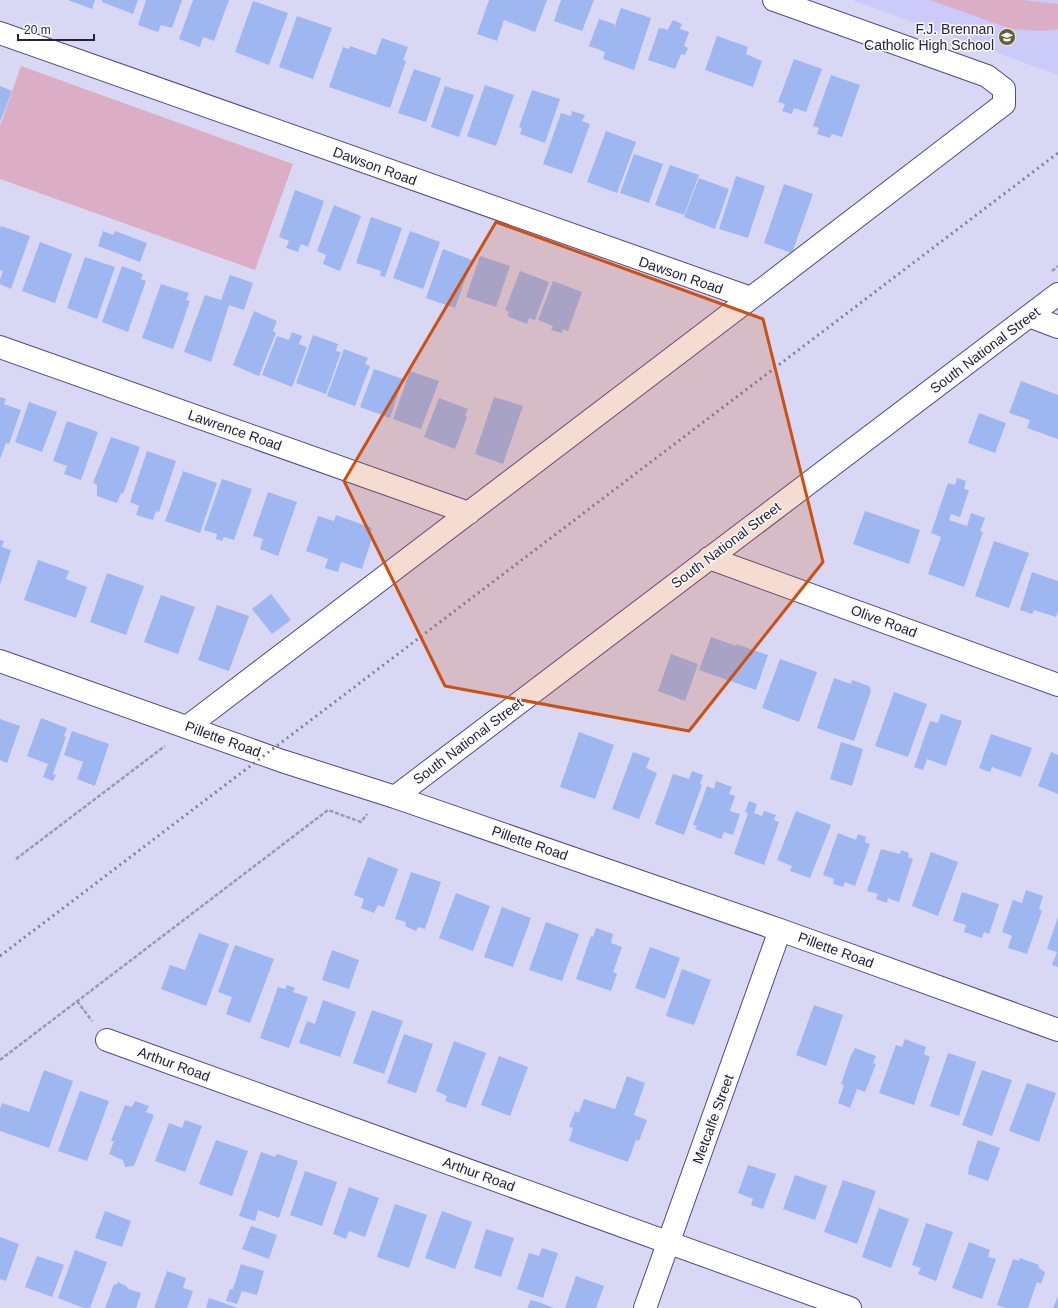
<svg xmlns="http://www.w3.org/2000/svg" width="1058" height="1308" font-family="Arial,sans-serif">
<rect width="100%" height="100%" fill="#d8d7f4"/>
<!-- built -->
<path fill="#cccaf9" d="M852 0H1058V75Z"/>
<!-- green -->
<path fill="#dcaec5" d="M930 0H1022L1058 4V29L1042 31 1011 29Z
M21 66 293 164 255 270 0 179V126Z"/>
<!-- building -->
<path fill="#9fb7f0" d="M68 0H95L92 9Z
M102 0H138L133 14 102 2Z
M146 0H182L172 28 161 25 158 32 138 25Z
M193 0H229L214 41 203 37 200 47 179 39Z
M489 0H547L535 32 504 20 497 41 477 34Z
M561 0H594L582 31 554 21Z
M253 1 288 13 269 65 235 52Z
M621 8 651 18 634 70 603 59 605 52 589 46 599 19 614 24V28Z
M297 16 332 28 313 79 279 67Z
M673 20 682 24 680 29 689 32 684 46 688 48 685 55 681 54 675 69 648 60 659 28 666 29 667 31Z
M717 36 748 47 746 54 762 61 753 87 705 70Z
M382 38 408 47 403 60 406 61 390 108 329 87 343 47 349 49 350 46 376 55Z
M794 59 822 69 806 112 794 108 792 114 782 111 785 104 778 102Z
M414 69 441 78 426 122 398 113Z
M831 75 860 85 842 137 832 134 830 138 817 134 819 128 813 126Z
M485 85 514 95 496 146 467 136Z
M0 86 12 91 0 122Z
M445 86 474 95 459 137 431 127Z
M532 90 560 99 545 143 520 134 522 128 519 127Z
M572 111 585 115 582 121 590 124 572 174 543 164 561 113 571 116Z
M606 131 636 142 617 193 587 182Z
M634 154 663 164 649 203 620 193Z
M670 165 699 175 684 215 655 205Z
M736 176 765 186 748 238 719 229Z
M699 178 729 189 715 229 684 217Z
M784 184 813 194 792 253 764 243Z
M295 190 324 201 308 247 301 244 298 252 286 248 289 241 279 237Z
M334 205 361 216 340 271 323 264 326 255 317 251Z
M371 217 402 228 385 277 380 276 381 271 356 263Z
M1 226 30 236 11 289 0 284V280L3 271 0 270V229Z
M103 231 113 235 115 231 147 243 140 262 98 246Z
M410 231 440 242 423 289 393 278Z
M40 242 72 254 55 303 22 291Z
M443 249 472 260 455 308 426 298Z
M480 256 510 266 496 307 466 297Z
M85 257 115 267 97 319 67 308Z
M122 266 143 274 141 279 146 281 128 332 102 322Z
M520 271 549 282 535 320 529 318 527 324 507 316 509 312 505 310Z
M230 275 253 283 244 310 229 305 211 362 184 352 205 295 221 300Z
M553 281 582 292 568 331 563 329 562 333 551 330 553 326 538 320Z
M161 284 189 293 186 300 190 301 173 349 142 338Z
M254 311 277 321 273 331 276 333 259 376 233 365Z
M292 332 302 336 299 344 307 347 292 387 262 375 277 336 289 340Z
M313 335 338 344 336 351 341 352 326 394 296 383Z
M344 349 368 358 365 364 370 366 355 406 327 396Z
M374 369 403 379 390 418 360 407Z
M410 371 439 381 421 429 393 419Z
M1021 381 1058 395V439L1027 428 1030 420 1009 413Z
M0 397 6 399 4 404 21 410 9 444 6 443 0 459Z
M494 397 523 406 503 464 475 454Z
M439 398 468 409 465 416 467 417 455 449 424 437Z
M29 402 57 412 42 452 15 442Z
M979 413 1006 423 995 453 968 443Z
M67 421 98 432 81 480 64 474 67 466 53 461Z
M111 437 140 447 123 494 121 493 117 503 97 496V485L93 483Z
M147 451 176 461 159 512 156 511 153 520 136 515 139 506 130 502Z
M183 471 217 483 200 533 165 521Z
M957 478 966 481 964 489 969 490 960 517 951 514 949 520 967 526 971 513 985 518 980 531 983 532 964 587 928 574 941 537 931 533 948 483 955 485Z
M222 479 252 489 234 540 224 537 222 541 216 539 217 534 204 530Z
M268 492 297 502 278 556 260 549 263 539 253 536Z
M865 511 920 530 909 564 853 544Z
M336 515 372 528 370 534 373 535 362 569 341 562 338 572 325 568 328 559 306 551 318 516 334 521Z
M0 540 4 541 2 547 11 550 0 585Z
M994 541 1029 553 1009 608 975 596Z
M38 560 69 571 66 579 87 587 76 618 24 600Z
M1032 572 1058 581V611L1056 617 1034 610 1032 614 1020 610Z
M107 573 144 586 126 635 90 622Z
M271 594 291 620 272 634 252 609Z
M161 595 195 607 178 654 144 642Z
M217 605 249 616 229 671 198 660Z
M711 637 736 646V644L768 655 756 690 699 670Z
M671 654 698 664 685 701 658 691Z
M780 659 817 672 799 722 762 708Z
M834 678 851 684 852 680 869 686 871 691 854 741 817 728Z
M894 692 927 704 908 757 875 746Z
M941 714 962 721 946 766 927 759 923 770 914 767 930 721 938 723Z
M41 718 67 728 64 736 66 737 53 774 56 775 53 781 43 777 48 764 27 756Z
M0 719 20 726 7 763 0 760Z
M72 731 109 744 95 786 77 779 83 762 64 755Z
M579 732 614 745 595 799 560 787Z
M991 734 1032 748 1021 777 992 767 990 772 979 768Z
M841 742 863 749 852 786 830 779Z
M633 752 650 758 646 768 657 773 639 819 612 809Z
M1051 752 1058 755V794L1038 786Z
M692 771 703 775 700 784 702 785 684 835 655 824 673 774 689 779Z
M716 781 732 787 729 794 735 796 730 811 740 814 733 835 724 832 721 839 695 829 697 826 693 825 707 786 714 789Z
M749 801 757 804 754 813 762 816 764 811 776 815 774 820 779 822 764 865 734 854 748 813 745 812Z
M796 811 831 825 810 878 790 871 792 866 777 860Z
M838 833 856 840 858 834 866 837 865 842 870 844 855 886 845 882 843 887 833 884 834 879 823 875Z
M881 849 900 854 901 850 909 853 908 857 913 859 899 902 888 898 887 903 876 899 878 894 867 891Z
M931 852 958 862 938 916 912 906Z
M368 857 398 869 384 907 378 905 374 913 361 908 364 899 354 895Z
M411 872 441 882 425 929 418 927 416 931 405 926 406 922 395 919Z
M1026 890 1043 896 1039 909 1042 911 1027 954 1008 948 1012 936 1002 932 1013 900 1022 903Z
M962 892 999 904 989 934 984 932 982 938 964 932 966 925 953 921Z
M456 893 490 906 473 951 439 938Z
M502 907 531 918 513 967 484 957Z
M1058 917V967L1052 965 1057 952 1047 949Z
M546 922 579 934 562 981 529 970Z
M596 928 613 934 611 943 622 947 613 972 617 974 611 991 576 979 591 936 593 937Z
M199 933 229 944 206 1006 161 989 170 965 185 970Z
M235 945 274 959 250 1023 226 1014 232 997 218 992Z
M650 947 680 958 665 999 635 988Z
M332 950 359 960 349 989 322 980Z
M682 969 711 980 694 1025 666 1016Z
M287 985 295 988 293 992 308 997 289 1048 260 1038 278 987 285 989Z
M323 1000 356 1012 340 1057 299 1043 307 1021 315 1024Z
M814 1005 843 1015 826 1066 796 1055Z
M372 1010 403 1021 384 1074 353 1063Z
M404 1034 433 1044 416 1093 387 1083Z
M905 1039 926 1047 924 1054 930 1057 914 1105 879 1093 896 1045 902 1047Z
M454 1041 486 1053 466 1108 445 1101 447 1096 436 1091Z
M855 1048 876 1056 873 1063 876 1064 865 1092 857 1089 850 1108 838 1103 844 1085 841 1084 851 1055Z
M948 1053 976 1062 959 1116 930 1106Z
M499 1056 528 1067 510 1116 481 1105Z
M44 1070 73 1081 49 1148 0 1131V1109L2 1103 29 1112Z
M982 1070 1012 1080 992 1136 962 1125Z
M627 1076 645 1083 634 1115 647 1120 639 1141 636 1140 628 1162 569 1141 573 1128 569 1127 575 1111 579 1113 584 1099 615 1109Z
M1027 1083 1056 1093 1039 1142 1009 1131Z
M80 1091 109 1101 87 1161 58 1151Z
M135 1101 149 1106 146 1112 154 1115 134 1166 125 1167 123 1160 109 1154 114 1141H111L125 1105 132 1107Z
M185 1120 202 1126 185 1172 155 1161 169 1123 182 1128Z
M216 1140 248 1151 232 1196 199 1184Z
M978 1140 1000 1148 988 1181 968 1174 969 1167Z
M261 1152 275 1157 277 1154 298 1161 279 1218 258 1210 255 1221 239 1216Z
M748 1165 776 1174 763 1209 751 1205 753 1199 738 1193Z
M305 1171 337 1182 322 1226 290 1215Z
M795 1175 827 1186 815 1220 783 1209Z
M843 1180 876 1191 857 1244 824 1232Z
M349 1187 379 1198 365 1237 349 1231 346 1239 333 1234Z
M395 1204 427 1215 409 1268 377 1257Z
M879 1208 909 1219 891 1268 862 1257Z
M105 1211 131 1221 122 1247 95 1238Z
M442 1211 472 1222 455 1269 425 1258Z
M926 1223 953 1232 936 1281 918 1274 921 1268 912 1265Z
M251 1226 277 1235 269 1259 242 1249Z
M486 1229 514 1238 501 1277 474 1268Z
M0 1237 19 1244 6 1281 0 1279Z
M969 1242 990 1250 988 1257 996 1259 982 1299 952 1288Z
M542 1248 558 1253 543 1298 517 1289 529 1253 539 1256Z
M75 1250 107 1262 90 1308H84L58 1298Z
M37 1256 64 1265 52 1297 25 1287Z
M1020 1258 1039 1265 1038 1267 1045 1272 1041 1284 1037 1282 1028 1308H1005L997 1305 1013 1259 1019 1261Z
M241 1264 264 1271 257 1295 242 1291 237 1304 226 1301 230 1289H233Z
M167 1271 186 1278 183 1288 193 1291 187 1308H154Z
M576 1276 604 1286 596 1308H565Z
M118 1282 126 1286 128 1289 141 1293 136 1308H105L114 1284 116 1285Z
M1058 1296V1308H1053Z
M209 1298 227 1304 237 1308H206Z
M531 1300 541 1303 554 1308H527Z"/>
<g fill="none" stroke-linecap="round" stroke-linejoin="round">
<!-- minor casing -->
<g stroke="#514a87" stroke-width="24">
<path id="minor" d="M0 33 751 298
M1029 316 1058 327
M0 347 469 513
M709 558 1058 685
M0 661 282 761 395 797 780 930 1058 1030
M187 727 751 298 1004 104V89L987 76 774 0
M395 797 1058 294
M107 1040 850 1308
M645 1308 780 930"/>
</g>
<!-- path -->
<path stroke="#9997b3" stroke-width="2.5" stroke-dasharray="4 2" stroke-linecap="butt" d="M1052 271 1058 266
M16 859 165 746
M77 1001 92 1021
M0 1060 328 810 361 822 367 814"/>
<!-- minor -->
<use href="#minor" stroke="#fff" stroke-width="22"/>
<!-- rail -->
<path stroke="#817f9b" stroke-width="3" stroke-dasharray="2 4" stroke-linecap="butt" d="M0 956 1058 153"/>
</g>
<!-- marked area -->
<path fill="#cb5113" fill-opacity="0.2" stroke="#cb5113" stroke-width="3" stroke-linejoin="round" d="M496 222 763 319 823 562 689 731 445 686 344 481Z"/>
<!-- icons -->
<defs>
<g id="school-disc" transform="scale(0.9)"><circle r="9.5" fill="#63612e" stroke="#fbfbfb"/><path d="M0-5L7-2L0 1L-7-2ZM-4 1L0 2.5L4 1V4Q0 6-4 4Z" fill="#fff"/></g>
</defs>
<g fill-rule="evenodd">
<use href="#school-disc" x="1007" y="37"/>
</g>
<g text-anchor="middle" dominant-baseline="central" stroke-width="3" stroke-linejoin="round" paint-order="stroke">
<!-- poi labels -->
<g font-size="14" fill="#25223d" stroke="#fbfbfb" text-anchor="end">
<text x="994" y="29">F.J. Brennan<tspan x="994" dy="16">Catholic High School</tspan></text>
</g>
<!-- street labels -->
<g font-size="14" fill="#25223d" stroke="#fbfbfb">
<text transform="translate(375 166) rotate(20)">Dawson Road</text>
<text transform="translate(681 275) rotate(19)">Dawson Road</text>
<text transform="translate(985 350) rotate(-37)">South National Street</text>
<text transform="translate(235 430) rotate(19)">Lawrence Road</text>
<text transform="translate(726 545) rotate(-37)">South National Street</text>
<text transform="translate(884 621) rotate(20)">Olive Road</text>
<text transform="translate(223 739) rotate(20)">Pillette Road</text>
<text transform="translate(468 741) rotate(-37)">South National Street</text>
<text transform="translate(530 843) rotate(19)">Pillette Road</text>
<text transform="translate(836 950) rotate(20)">Pillette Road</text>
<text transform="translate(174 1064) rotate(20)">Arthur Road</text>
<text transform="translate(713 1119) rotate(-70)">Metcalfe Street</text>
<text transform="translate(479 1174) rotate(20)">Arthur Road</text>
</g>
</g>
<!-- scale -->
<path d="M18 34v6h76v-6" fill="none" stroke="#25223d" stroke-width="2"/>
<text x="24" y="34" font-size="12" fill="#25223d" stroke="#fbfbfb" stroke-width="3" paint-order="stroke">20 m</text>
</svg>
